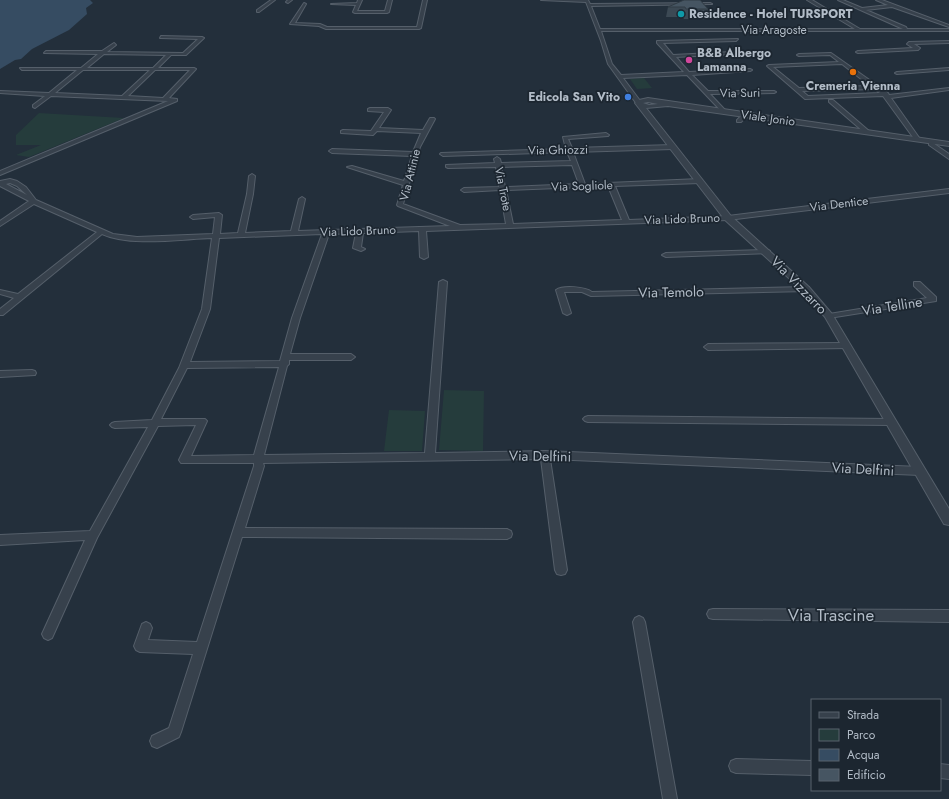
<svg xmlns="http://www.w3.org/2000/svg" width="949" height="799" font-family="Jost,sans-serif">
<rect width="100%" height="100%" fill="#232f3b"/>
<!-- green -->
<path fill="#253c3c" d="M644 78 652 88 637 89 630 79Z
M39 113 124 118 29 157 16 155 41 145H16V135Z
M444 390 484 391 483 451 439 450Z
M389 410 425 411 422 451H384Z"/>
<!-- water -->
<path fill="#364c62" d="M0 0H90L93 3 86 8 87 14 69 30 32 49 21 59 15 60 0 69Z"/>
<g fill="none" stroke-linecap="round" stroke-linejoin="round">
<!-- minor casing -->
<g stroke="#555f6a" stroke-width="2">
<path id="minor" d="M271 0H275L259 12H257V10Z
M288 0H292L288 3 286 2Z
M358 0H362L357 11H385L388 0H392L389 12 387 13H355L353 12 356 5 331 4 357 3Z
M423 0H427L421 28 419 29H326L319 26 290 24 304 3 306 4 295 23 320 24 327 27H417Z
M541 0H588L590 4 710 3 712 4 591 6 600 29H855L807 0H812L860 29H903L838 0H843L862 8 888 5 876 0H882L949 25V27L892 7 866 10 906 27 907 29H949V31H601L612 64 621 75 684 72 657 43V41L738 39 736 41 663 43 673 55 732 52 734 53 732 54 676 57 689 72 750 69 752 70 750 71 692 75 708 91H774L776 92 774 93 710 94 726 111 727 112 724 114 687 75 623 78 641 102 636 103 608 64 601 41 586 2Z
M161 36 202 37 204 38 186 55H171L158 68H194L196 69 169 98 177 99V101L0 175V171L168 101 51 96 35 108 33 107V105L45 96 0 93V91L49 93 77 70H22L20 68H81L98 54 44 53 46 51H102L114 43 116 45 107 52 183 53 198 39 160 38ZM104 54 166 55 153 68H87ZM83 70H150L122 96 55 93ZM155 70H190L163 98 128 96Z
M949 41V43L914 44 920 48 918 50 858 53 856 52 858 51 913 48 907 44 909 42Z
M831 53 888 93 889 95 949 88V90L891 98 920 139 919 140H915L883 96 805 99 767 66 769 65 839 62 830 55 799 56 797 55 799 54ZM842 64 870 86 799 88 773 67ZM874 89 880 93 808 96 802 91Z
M949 68V70L897 74 895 73 897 72Z
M829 100H833L869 131V133H865L829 102Z
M370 108H388L391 110 379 128 423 130 430 118H434L435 119 420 147 403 204 460 225 506 224 500 190 464 192 461 190 464 188 499 187 496 167 448 168 446 167V165L495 163 494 159 497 157 500 159 501 163 571 161 567 152 443 156 440 154 441 153 566 149 563 137 606 133 609 135 608 136 568 139 572 148 673 145 676 147 673 149 573 152 585 184 700 179 703 181 700 183 615 186 629 220 728 216 949 189V193L728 220 426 231 428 257 424 259 420 257 419 231 363 233 361 247 365 249 361 251 353 248 356 233 329 234 300 318 290 354H351L355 357 351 360H289V364L287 366 264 455 425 453 439 282 443 280 447 282 435 453 545 451 920 467 924 468 925 471 924 474 920 475 550 459 567 570 565 574 561 575 557 574 555 570 541 459 263 463 264 466 245 528 507 529 511 531 512 534 511 537 507 539 242 537 181 732 179 737 157 748 152 746 150 741 152 736 169 728 193 654 140 652 136 650 134 646 142 624 146 622 150 624 152 628 148 640 197 642 254 466V463H181L179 460 196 425 158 426 97 538 52 638 48 640 44 638 42 634 85 540 0 545V535L90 531 148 427 115 428 112 427 110 425 112 423 115 422 152 420 179 368 202 309 212 238C181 239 130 247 102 234L3 315H0V309L14 298 0 294V290L18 294 97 232 34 204 0 226V221L29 201 0 186V181L10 179 17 181 26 187 36 200 113 234 137 237 213 234 215 217 193 219 190 217 193 215 219 213 222 215 220 234 238 233 247 194 249 176 252 174 255 176 253 194 245 233 291 231 299 199 302 197 305 199 298 231 450 226 398 206 397 205 403 185 347 167 352 166 404 181 412 156 332 153 329 151 332 149 413 152 421 133 377 131 373 135 341 133V131L343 130 371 131 384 112 368 111V109ZM572 165 579 184 505 187 501 167ZM10 183 17 186 27 195 6 184ZM608 186 622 220 513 224 506 190ZM322 234 292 318 280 361 190 362 210 309 219 238ZM279 367 254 455 191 456 207 421 205 419H161L187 368Z
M743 114 748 115 741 122H737V120Z
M929 143H933L949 154V159L929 145Z
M768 250 770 251V253L666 257 662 255 666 253Z
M914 282H920L936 297V301L829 318 825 316 829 314 927 298 914 286Z
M806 287H809V291L591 296 582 292H564L571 313 567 315 563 313 556 290C563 285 585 287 592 292Z
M847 343 851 346 850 348 708 350 704 347 708 344Z
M32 370 35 371 36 373 35 375 0 377V371Z
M588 416 891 419 894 420 896 422 894 424 891 425 588 422 585 421 583 419 585 417Z
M713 609 949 610V622L713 619 709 618 707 614 709 610Z
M639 616 643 618 645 622 677 799H663L633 622 635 618Z
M736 759 812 761V775L736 773 731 771 729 766 731 761Z
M940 764 949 765V779L940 778Z"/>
</g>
<!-- tertiary casing -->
<g stroke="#555f6a" stroke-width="2">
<path id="tertiary" d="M648 98 949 142V146L668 106 646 108 731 216 809 287 832 314 949 509V525L944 524 825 317 803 291 725 220 635 103 639 100ZM648 102 658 104 649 105 643 103Z"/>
</g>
<!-- minor -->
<use href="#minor" fill="#37414c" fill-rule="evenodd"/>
<!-- tertiary -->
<use href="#tertiary" fill="#37414c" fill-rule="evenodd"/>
</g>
<!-- wall -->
<path fill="#3c4954" d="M700 0 708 9 706 19H684L683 17H666L668 7Z"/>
<!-- building -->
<path fill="#465562" stroke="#313c45" d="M684 0H700L708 9H686L685 7H668Z"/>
<!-- markers -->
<circle fill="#0f9aa8" stroke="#1c2630" stroke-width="1.5" cx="681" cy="14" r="4"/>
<circle fill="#d1479c" stroke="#1c2630" stroke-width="1.5" cx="689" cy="60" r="4"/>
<circle fill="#e8710a" stroke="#1c2630" stroke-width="1.5" cx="853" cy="72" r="4"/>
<circle fill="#3f7fe0" stroke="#1c2630" stroke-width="1.5" cx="628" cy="97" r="4"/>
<g text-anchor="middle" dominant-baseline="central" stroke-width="3.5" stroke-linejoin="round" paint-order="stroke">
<!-- far-poi labels -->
<g font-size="12" font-weight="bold" fill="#b2bcc7" stroke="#1c2630" text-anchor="start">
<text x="689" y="14">Residence - Hotel TURSPORT</text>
<text x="697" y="53">B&amp;B Albergo<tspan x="697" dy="14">Lamanna</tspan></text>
<text x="853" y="86" text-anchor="middle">Cremeria Vienna</text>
<text x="620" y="97" text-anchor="end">Edicola San Vito</text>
</g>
<!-- far-street labels -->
<g font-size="12" fill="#b2bcc7" stroke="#1c2630">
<text x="774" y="30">Via Aragoste</text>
<text transform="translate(740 93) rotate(-1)">Via Suri</text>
<text transform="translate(768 118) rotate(8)">Viale Jonio</text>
<text transform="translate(558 150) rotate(-1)">Via Ghiozzi</text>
<text transform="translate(410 175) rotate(-76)">Via Attinie</text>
<text transform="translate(582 186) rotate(-2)">Via Sogliole</text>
<text transform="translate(503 189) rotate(79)">Via Trote</text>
<text transform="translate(839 204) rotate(-7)">Via Dentice</text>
<text transform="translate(682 219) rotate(-2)">Via Lido Bruno</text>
<text transform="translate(358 231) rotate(-2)">Via Lido Bruno</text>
</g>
<!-- street labels -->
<g font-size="14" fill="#b2bcc7" stroke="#1c2630">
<text transform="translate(799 285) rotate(46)">Via Vizzarro</text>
<text transform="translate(671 292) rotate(-1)">Via Temolo</text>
<text transform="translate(892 306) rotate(-9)">Via Telline</text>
<text transform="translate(540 456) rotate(1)">Via Delfini</text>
<text transform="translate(863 469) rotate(3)">Via Delfini</text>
</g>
<!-- near-street labels -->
<g font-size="17" fill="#b2bcc7" stroke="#1c2630">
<text x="831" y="615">Via Trascine</text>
</g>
</g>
<!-- legend -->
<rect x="811" y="699" width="130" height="92" fill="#1c2630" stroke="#58626c"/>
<rect x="819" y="712" width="20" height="6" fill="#37414c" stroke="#58626c"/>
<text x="847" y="719" font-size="12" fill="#b2bcc7">Strada</text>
<rect x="819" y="729" width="20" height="12" fill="#253c3c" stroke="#58626c"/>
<text x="847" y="739" font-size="12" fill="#b2bcc7">Parco</text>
<rect x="819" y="749" width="20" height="12" fill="#364c62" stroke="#58626c"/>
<text x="847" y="759" font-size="12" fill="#b2bcc7">Acqua</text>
<rect x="819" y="769" width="20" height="12" fill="#465562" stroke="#58626c"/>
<text x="847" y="779" font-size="12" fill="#b2bcc7">Edificio</text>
</svg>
